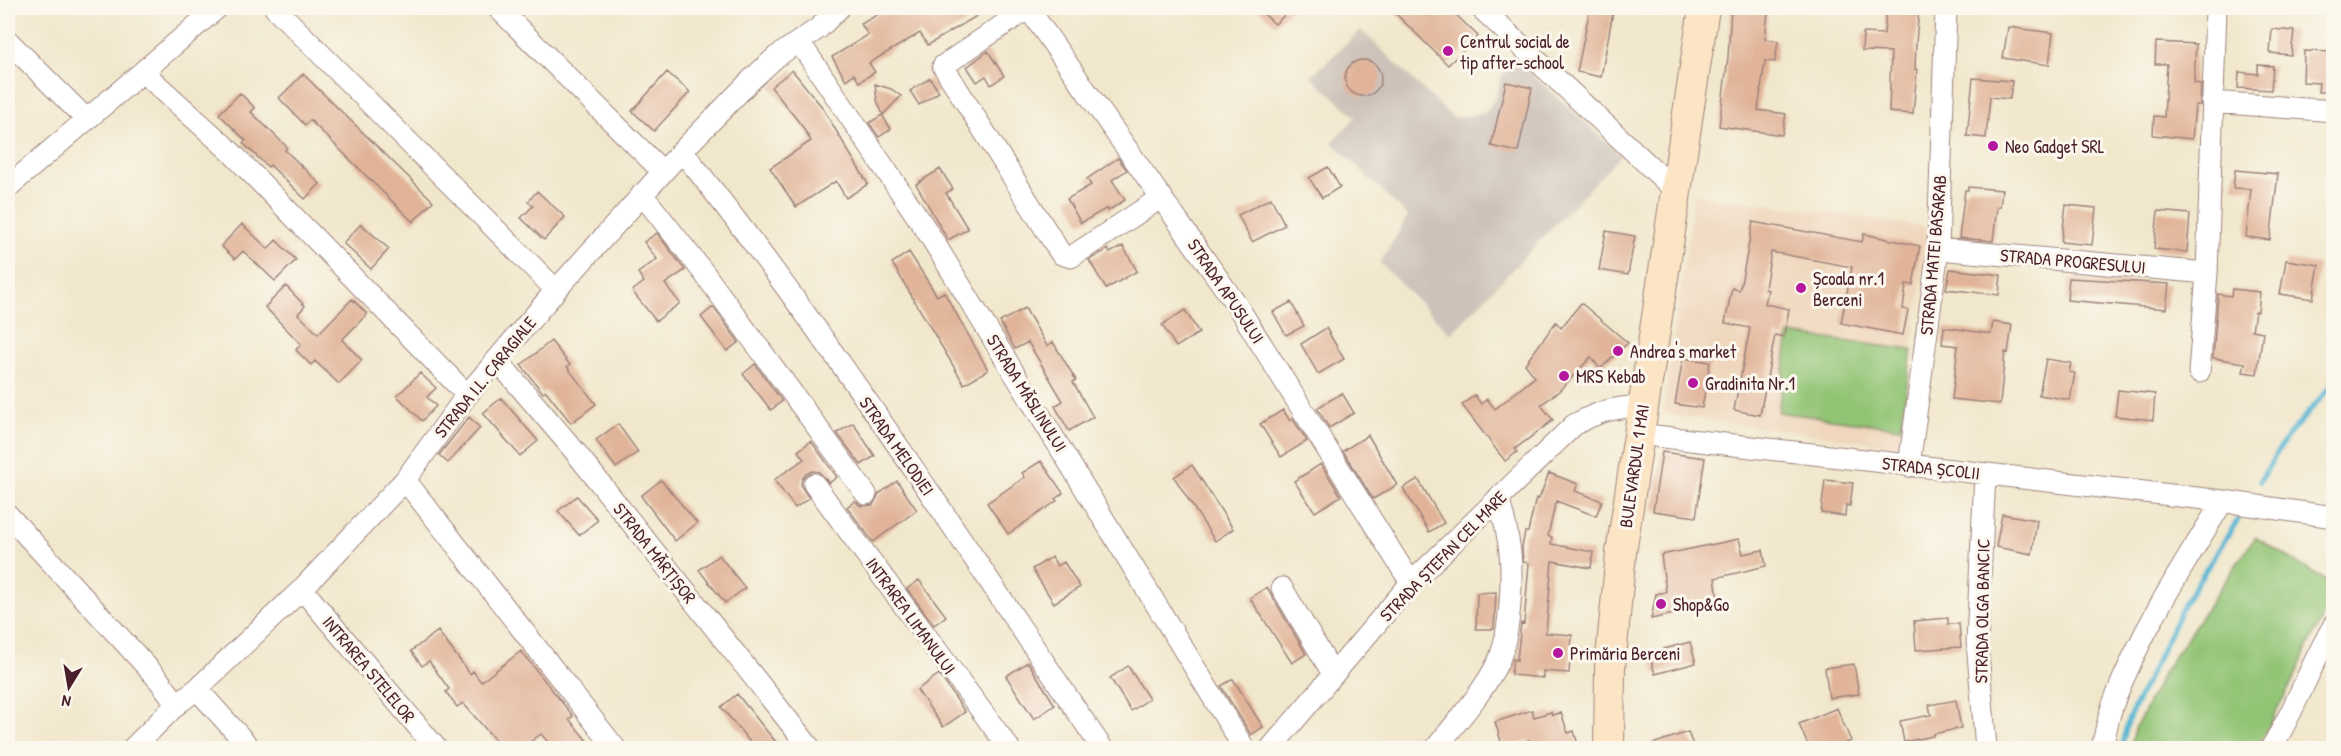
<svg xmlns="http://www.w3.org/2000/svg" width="2341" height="756" font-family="'Patrick Hand',sans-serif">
<rect width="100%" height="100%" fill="#fbf7ec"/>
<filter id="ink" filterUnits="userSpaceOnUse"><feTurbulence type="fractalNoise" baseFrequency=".0167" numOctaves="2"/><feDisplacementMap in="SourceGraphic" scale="12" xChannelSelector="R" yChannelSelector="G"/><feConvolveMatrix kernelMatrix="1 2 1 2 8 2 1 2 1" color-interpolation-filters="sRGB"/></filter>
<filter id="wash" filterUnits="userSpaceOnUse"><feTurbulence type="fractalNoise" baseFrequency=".008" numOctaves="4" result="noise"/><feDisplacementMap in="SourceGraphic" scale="24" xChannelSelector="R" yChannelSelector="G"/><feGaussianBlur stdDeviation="1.35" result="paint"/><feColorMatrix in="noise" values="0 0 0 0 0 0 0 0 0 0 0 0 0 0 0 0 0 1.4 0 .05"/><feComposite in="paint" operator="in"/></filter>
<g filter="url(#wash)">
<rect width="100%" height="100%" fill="#f1e7cc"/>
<!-- built -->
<path fill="#efd6bc" d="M1694 194 1929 227 1898 446 1663 414Z"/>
<!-- industrial -->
<path fill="#cdc2b9" d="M1361 30 1453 118 1485 113 1496 97 1502 75 1518 62 1621 155 1451 334 1380 263 1408 216 1332 142 1356 117 1311 76Z"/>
<!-- green -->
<path fill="#92c474" stroke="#6e7250" stroke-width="1.5" d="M1789 334 1912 350 1901 428 1778 412Z
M2255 537 2334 585 2333 597 2307 648 2296 675 2257 748H2130L2135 729 2163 673Z"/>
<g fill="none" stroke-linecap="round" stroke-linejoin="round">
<!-- stream -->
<path stroke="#54b5d3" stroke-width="5" d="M2260 481 2286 438 2334 383
M2121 748 2129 718 2185 602 2239 518"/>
</g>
<g id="blocks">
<!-- building -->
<path fill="#e1b499" d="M889 8H990L928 45 920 33 869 63 875 72 859 82 854 74 846 80 832 57 868 35 861 24Z
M1257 8H1292L1275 24Z
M1390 8H1449L1478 36 1448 65Z
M1590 8 1613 12 1601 77 1577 72Z
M1731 8 1768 12 1765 39 1778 41 1775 62 1765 61 1758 110 1786 114 1782 135 1719 126 1728 57Z
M1886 8H1919L1916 43 1915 69 1917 70 1913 114 1889 112 1891 52 1862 51 1863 33 1884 34Z
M2008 27 2053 33 2049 65 2003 58Z
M2272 29 2294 31 2291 55 2270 53Z
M2156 42 2196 44 2194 83 2201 84 2200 105H2195L2192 139 2153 135 2154 116 2164 117 2167 64H2155Z
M988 51 1004 76 991 85 986 76 977 82 967 67Z
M2304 51 2334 52V92H2318L2319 83 2303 82Z
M1345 78a18 18 0 1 1 36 0a18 18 0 1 1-36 0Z
M2258 65 2273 66 2271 90 2238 88 2239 72 2258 74Z
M792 70 822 107 868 184 846 198 836 181 796 207 770 168 811 141 802 126 771 87Z
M667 72 690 92 654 131 632 111Z
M303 74 433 201 413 222 310 120 305 125 279 98Z
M930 78 939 92 919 105 910 91Z
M1973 78 2012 81 2010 99 1990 97 1986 138 1967 136Z
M1506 82 1532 88 1518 152 1491 146Z
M875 84 891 89 901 96 883 115 877 100Z
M240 93 255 108 251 112 287 147 285 150 320 184 305 199 270 165 268 167 243 143 246 141 219 114Z
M882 115 891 129 879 137 869 123Z
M1118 158 1127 170 1112 180 1125 200 1108 211 1107 208 1081 223 1067 199 1091 185 1087 179Z
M1328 167 1340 187 1322 198 1309 178Z
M940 169 953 189 946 193 968 229 948 240 916 184Z
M2235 170 2278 174 2270 240 2246 237 2251 189 2233 188Z
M1968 187 2002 190 2000 207H1997L1993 241 1959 238 1965 190H1968Z
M537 191 565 217 544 240 521 218 533 206 528 202Z
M1271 198 1285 225 1252 242 1238 215Z
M2066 205 2096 208 2092 245 2061 242Z
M2158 211 2190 214 2187 252 2154 249Z
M1753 222 1862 242 1864 234 1920 246 1913 285 1906 284 1903 309 1908 310 1903 335 1841 323 1852 267 1771 252 1765 289 1768 290 1765 304 1789 309 1784 337 1775 335 1760 415 1734 410 1750 328 1725 323 1732 288 1739 290 1741 284Z
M242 224 268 249 276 240 296 260 275 281 243 251 235 259 221 246Z
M361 224 389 249 371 269 343 243Z
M1606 231 1635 236 1628 275 1599 270Z
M657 233 685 270 665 284 680 303 656 321 632 291 644 282 638 273 657 259 644 242Z
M1123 246 1137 271 1106 289 1089 260 1108 249 1110 253Z
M909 252 937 296 944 292 988 370 964 384 892 263Z
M2286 260 2319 265 2313 299 2280 294Z
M1950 269 2001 275 1999 295 1946 289Z
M2069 278 2169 284 2166 309 2067 300Z
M286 286 305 306 298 314 318 334 352 299 367 314 342 340 362 360 339 384 315 361 311 365 296 350 301 344 265 307Z
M2232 289 2260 292 2258 312H2255L2252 330 2263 332 2257 374 2243 372 2245 363 2213 358 2218 294 2231 296Z
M1291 302 1304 326 1286 335 1273 312Z
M1581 303 1628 343 1600 369 1591 357 1559 391 1541 405 1553 420 1515 449 1517 452 1505 461 1462 405 1475 395 1481 404 1487 399 1495 409 1535 377 1525 364 1556 322 1561 328Z
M713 307 739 342 727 351 701 317Z
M1025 308 1047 346 1053 342 1076 380 1073 382 1093 417 1069 431 1055 406 1063 401 1028 342 1015 349 1000 322Z
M1185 310 1199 333 1176 347 1162 325Z
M1993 322 2012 325 2008 353 2005 352 2000 404 1952 399 1958 346 1942 344 1944 327 1991 334Z
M1326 328 1344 359 1318 374 1301 344Z
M551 341 570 365 567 367 596 404 571 423 546 391 543 393 521 365Z
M1683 358 1710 362 1702 408 1675 404Z
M2046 359 2071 363 2069 372 2075 373 2070 400 2039 395Z
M755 364 782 401 771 410 743 374Z
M420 373 436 388 427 397 436 406 422 421 397 396Z
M2118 390 2155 394 2153 420 2115 416Z
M1342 393 1354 413 1329 428 1317 408Z
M501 398 538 441 520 456 483 413Z
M1283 410 1290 421 1293 419 1307 441 1281 457 1260 424Z
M469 417 480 428 448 463 439 455Z
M853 423 875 456 861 465 837 433Z
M618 424 638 452 616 468 596 440Z
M1368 435 1397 485 1373 499 1343 451Z
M811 441 837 477 829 483 819 472 812 471 806 474 802 479 801 486 809 498 795 508 774 480 804 459 798 451Z
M1662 452 1705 458 1696 517 1653 511Z
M1041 461 1063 493 1055 499 1057 501 1008 534 987 503 1025 477 1022 473Z
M1321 464 1341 496 1315 512 1294 481Z
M1192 465 1233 529 1215 541 1174 477Z
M1549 473 1578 484 1575 491 1602 501 1596 516 1556 501 1548 536 1552 537 1551 544 1593 552 1591 568 1552 561 1546 633 1572 635 1569 673 1543 671V678L1511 675 1513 659 1517 660 1521 623 1524 624 1529 563 1523 562 1522 547 1525 532H1528L1536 498 1539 499Z
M1418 479 1444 523 1429 532 1403 488Z
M661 480 697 523 675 541 641 496Z
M1825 480 1853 483 1850 506 1846 505 1845 516 1821 513Z
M897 481 917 510 873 542 847 507 855 501 861 506 873 505 879 494Z
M577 496 598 520 579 535 558 511Z
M2002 514 2037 520 2032 554 1996 547Z
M1739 539 1743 554 1763 550 1766 566 1715 578 1719 604 1651 619 1656 594 1666 592 1661 555Z
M719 555 745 588 725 603 699 570Z
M1052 557 1057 566 1064 562 1080 587 1054 603 1032 569Z
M919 580 946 616 934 625 907 589Z
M1267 587 1306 654 1292 663 1250 598Z
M1496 592 1494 629H1476L1477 593Z
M1948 618V624H1959L1961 647 1916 650 1914 621Z
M438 631 470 674 473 671 481 682 521 651 573 716 569 719 593 748H553L541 734 522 748H502L463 703 457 707 446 692 449 689 429 661 422 666 411 651Z
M1690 642 1696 663 1655 674 1650 657 1665 653 1664 649Z
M1028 662 1055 705 1034 719 1006 676Z
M1854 664 1859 694 1829 698 1825 668Z
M1128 666 1149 699 1131 711 1110 678Z
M939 674 965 712 943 727 917 690Z
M1233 679 1263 727 1251 735 1221 686Z
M737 694 766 730 781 748H755L721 707Z
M1956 700 1961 728 1933 734V736L1904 742 1900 721 1931 715 1929 705Z
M1837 708 1851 741 1833 748H1809L1799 724Z
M1532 710 1534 717 1551 712 1552 715 1561 713 1568 733 1574 731 1579 748H1532L1529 740 1503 748 1495 722Z
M1688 732 1694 748H1646V746Z"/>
</g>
</g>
<g filter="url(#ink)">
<use href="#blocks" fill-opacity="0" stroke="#9e837c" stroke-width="1.5"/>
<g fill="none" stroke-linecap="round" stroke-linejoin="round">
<!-- street casing -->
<g stroke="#9e837c" stroke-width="23">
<path id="street" d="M275 8 556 290
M498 8 663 172
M1028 8 1238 307 1411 583
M1028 8 943 66 1061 254 1071 257 1162 197
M1481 8 1676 191
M8 41 87 120
M800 43 927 231 1244 748
M143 72 229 150 467 395
M2212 102 2334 111
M682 151C834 341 965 547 1102 748
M8 187 217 8
M642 194 704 273 866 494
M1938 249 2207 273
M497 360 573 449 810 748
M2199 372 2207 273 2216 8
M1638 434 2223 501 2334 517
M1909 466 1938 249 1946 8
M1985 474 1977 642 1986 748
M405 480 615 748
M814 484 1009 748
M8 515 158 679 177 704
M1282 588 1333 674
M302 589 436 748
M197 689 250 748
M133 748 177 704 197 689 302 589 405 480 467 395 556 290 682 151 752 79 776 57 819 28 839 8
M1271 748 1411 583 1574 425C1597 412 1616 406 1642 407
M1436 748C1457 721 1483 693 1498 662 1511 634 1514 569 1508 539 1506 525 1502 512 1498 498
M2102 748C2105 734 2108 718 2113 704 2141 631 2182 567 2223 501
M2271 748C2296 709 2310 665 2334 625"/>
</g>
<!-- secondary casing -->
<g stroke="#9e837c" stroke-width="32">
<path id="secondary" d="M1609 748 1610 667 1621 553 1704 8"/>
</g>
<!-- street -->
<use href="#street" stroke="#fff" stroke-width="21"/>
<!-- secondary -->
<use href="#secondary" stroke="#fce5c4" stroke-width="30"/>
</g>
</g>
<!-- markers -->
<g fill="#b5179e" stroke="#fbf7ec" stroke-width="2">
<circle cx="1448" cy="51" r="6"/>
<circle cx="1993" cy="146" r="6"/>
<circle cx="1801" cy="288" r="6"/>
<circle cx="1618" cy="351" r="6"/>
<circle cx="1564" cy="376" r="6"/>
<circle cx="1693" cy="383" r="6"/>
<circle cx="1661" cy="604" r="6"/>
<circle cx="1558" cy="653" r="6"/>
</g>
<g text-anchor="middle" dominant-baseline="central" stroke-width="6" stroke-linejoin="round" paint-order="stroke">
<!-- poi labels -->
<g font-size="18" fill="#4a1f2b" stroke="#fbf7ec" text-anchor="start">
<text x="1460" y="41">Centrul social de<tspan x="1460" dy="21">tip after-school</tspan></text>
<text x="2005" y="146">Neo Gadget SRL</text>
<text x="1813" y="278">Școala nr.1<tspan x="1813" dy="21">Berceni</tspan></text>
<text x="1630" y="351">Andrea's market</text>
<text x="1576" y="376">MRS Kebab</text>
<text x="1705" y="383">Gradinita Nr.1</text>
<text x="1673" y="604">Shop&amp;Go</text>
<text x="1570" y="653">Primăria Berceni</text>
</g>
<!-- street labels -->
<g font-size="18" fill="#4a1f2b" stroke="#fbf7ec">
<text transform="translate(1933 255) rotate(-85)">STRADA MATEI BASARAB</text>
<text transform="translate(2073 261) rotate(5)">STRADA PROGRESULUI</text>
<text transform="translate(1226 291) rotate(56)">STRADA APUSULUI</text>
<text transform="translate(485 377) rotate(-51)">STRADA I.L. CARAGIALE</text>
<text transform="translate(1027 393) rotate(58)">STRADA MĂSLINULUI</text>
<text transform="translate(897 446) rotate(55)">STRADA MELODIEI</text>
<text transform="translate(1634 466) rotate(-82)">BULEVARDUL 1 MAI</text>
<text transform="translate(1931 468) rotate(6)">STRADA ȘCOLII</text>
<text transform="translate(655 553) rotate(52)">STRADA MĂRȚIȘOR</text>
<text transform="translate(1443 556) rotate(-46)">STRADA ȘTEFAN CEL MARE</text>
<text transform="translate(1982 611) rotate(-89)">STRADA OLGA BANCIC</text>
<text transform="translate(911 616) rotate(54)">INTRAREA LIMANULUI</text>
<text transform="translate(369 669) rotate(50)">INTRAREA STELELOR</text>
</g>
</g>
<!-- margin -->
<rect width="2341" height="756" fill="none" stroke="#fbf7ec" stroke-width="30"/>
<!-- north arrow -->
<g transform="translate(69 687) rotate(191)" stroke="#fbf7ec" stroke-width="4.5" paint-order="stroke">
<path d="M0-4.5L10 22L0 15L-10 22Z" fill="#4a1f2b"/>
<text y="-9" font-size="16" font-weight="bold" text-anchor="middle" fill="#4a1f2b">N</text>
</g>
</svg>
